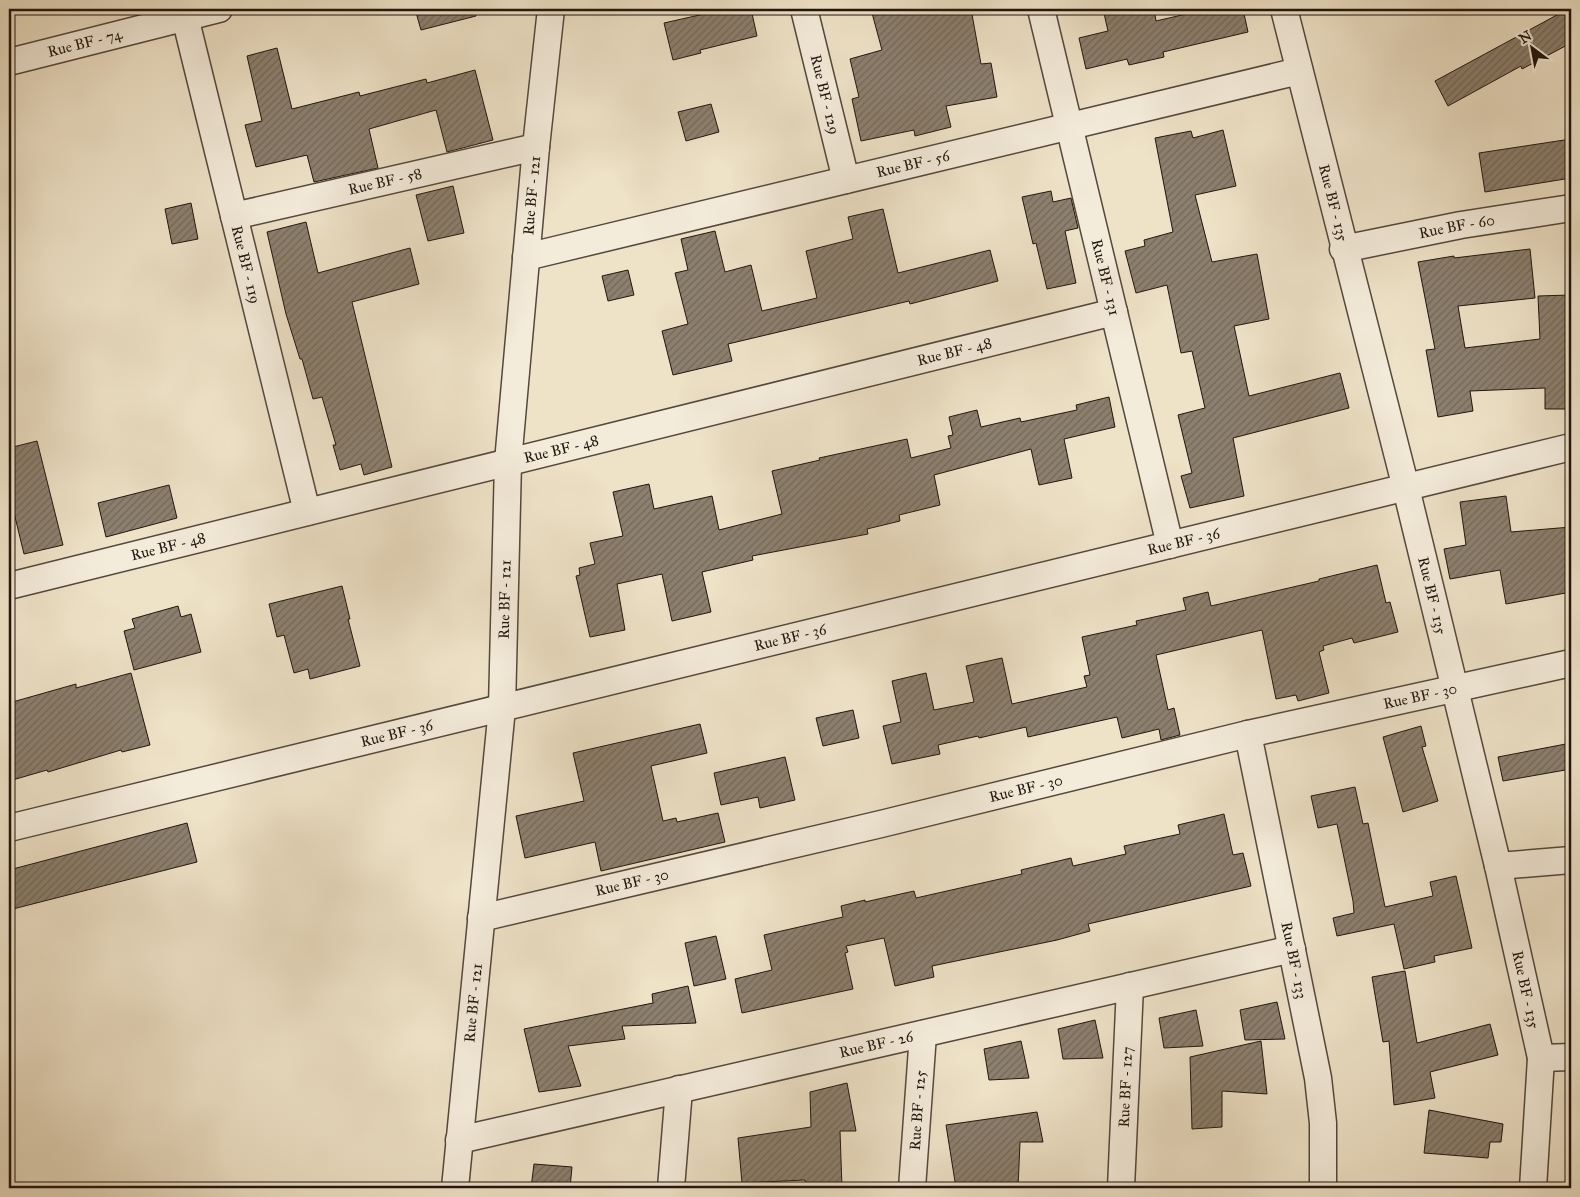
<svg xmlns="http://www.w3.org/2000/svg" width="1580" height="1197" font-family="'IM FELL Great Primer',serif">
<defs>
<pattern id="building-hatch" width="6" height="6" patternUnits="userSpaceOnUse" patternTransform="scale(1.25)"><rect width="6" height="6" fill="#8c806f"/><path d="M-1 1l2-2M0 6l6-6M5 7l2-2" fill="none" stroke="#72685a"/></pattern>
</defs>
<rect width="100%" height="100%" fill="#eee2c7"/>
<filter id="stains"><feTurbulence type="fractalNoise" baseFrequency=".004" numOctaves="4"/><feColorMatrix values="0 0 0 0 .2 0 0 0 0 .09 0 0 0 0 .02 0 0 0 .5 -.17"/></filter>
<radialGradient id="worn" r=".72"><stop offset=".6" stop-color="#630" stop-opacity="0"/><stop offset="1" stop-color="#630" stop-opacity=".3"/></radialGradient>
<!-- building -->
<path fill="url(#building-hatch)" stroke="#21150f" d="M415 9H475L476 16 421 30Z
M703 9H751L757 36 700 50 701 53 673 60 664 23 704 14Z
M889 9H971L981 64 991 63 997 97 946 106 951 127 915 136 914 130 861 141 852 99 859 97 850 59 882 50 872 13Z
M1103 9H1154L1156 21 1208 9H1243L1248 32 1163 52 1164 57 1129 65 1127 59 1086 69 1079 38 1108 31Z
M1568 9H1571V43L1522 69 1521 66 1448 106 1435 81Z
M277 48 292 109 359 92 360 96 426 79 427 83 475 70 493 140 447 152 436 110 369 129 378 168 314 182 307 155 256 167 245 125 262 121 247 56Z
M711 104 719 132 686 141 678 112Z
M1223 130 1236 186 1195 195 1212 262 1257 254 1269 319 1234 326 1249 396 1340 373 1349 408 1233 438 1244 496 1190 508 1181 476 1192 473 1178 415 1205 408 1192 351 1181 353 1167 285 1136 293 1125 251 1145 246 1144 240 1173 232 1155 138 1191 131 1193 138Z
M1571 139V178L1485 192 1479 153Z
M453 186 464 233 428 241 416 195Z
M1051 191 1053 202 1071 198 1078 228 1065 231 1076 283 1047 289 1036 243 1033 244 1022 197Z
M191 203 198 239 172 244 165 209Z
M883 209 898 273 990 250 998 281 910 304 909 301 728 344 732 361 673 375 662 331 688 324 675 273 688 270 681 239 715 231 725 272 751 265 762 311 817 298 806 251 853 239 848 217Z
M306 222 318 273 410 248 419 284 352 302 392 467 364 475 361 464 340 470 333 445H336L322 397 313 399 302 359H300L286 314 267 232Z
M1530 249 1535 298 1458 306 1465 348 1540 339 1538 296 1570 295 1571 409H1545V388L1470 391 1473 411 1438 417 1426 350 1435 349 1418 262 1454 256V258Z
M628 270 634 295 608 301 602 276Z
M1109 397 1115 427 1064 439 1072 478 1039 485 1031 449 934 475 940 505 899 515 900 521 867 529 868 534 752 556 753 560 702 572 711 612 672 621 662 574 617 584 625 630 590 637 576 576 580 575 579 568 595 564 590 543 623 536 613 492 649 484 654 509 712 496 719 530 782 514 772 471 820 460 819 458 907 439 911 458 951 448 948 436 953 435 949 417 977 410 981 427 1020 418 1021 422 1077 410 1076 405Z
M37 441 63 545 24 554 9 492V448Z
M169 485 177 518 106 537 98 503Z
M1506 496 1511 532 1571 527V592L1506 604 1500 570 1450 579 1444 549 1466 545 1460 502Z
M1377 565 1386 603 1390 602 1398 632 1354 643 1352 638 1323 646 1324 650 1319 652 1329 693 1298 701 1296 695 1276 699 1262 630 1156 655 1168 710 1174 708 1180 735 1161 740 1159 729 1122 738 1117 717 1028 737 1026 727 979 738 978 736 938 745 940 754 892 764 883 726 901 722 892 681 926 673 934 710 974 702 966 666 1002 658 1012 704 1087 687 1084 676 1090 675 1082 637 1137 625 1136 621 1186 610 1183 598 1208 592 1211 606 1319 581V579Z
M342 586 350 619H348L360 666 310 679 308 669 294 673 284 635 277 637 269 604Z
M178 606 181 617 191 614 201 652 134 670 124 631 135 628 132 619Z
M131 673 150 745 122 752 121 750 48 772 47 770 9 781V703L76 684V688Z
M853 710 859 738 823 746 816 718Z
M700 724 707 753 651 766 663 821 676 818 677 822 718 813 725 842 601 871 595 842 525 858 516 816 584 801 573 753Z
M1421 726 1426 746 1422 747 1438 801 1403 812 1383 737Z
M1571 743V769L1503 781 1498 757Z
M785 757 795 800 760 808 758 797 721 805 714 773Z
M1355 787 1363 824 1368 823 1385 907 1433 896 1430 882 1456 876 1472 948 1434 956 1435 962 1404 969 1394 924 1337 936 1333 918 1354 913 1353 901 1337 824 1318 828 1311 796Z
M1224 814 1233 855 1243 853 1251 886 1088 924 1090 931 1057 940 932 966 934 977 895 986 884 938 846 946 848 952 845 953 853 989 742 1013 735 979 772 970 764 935 843 917 841 906 865 900V902L914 891 916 898 1022 874 1021 870 1071 858 1073 866 1126 854 1124 846 1180 834 1178 825Z
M187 823 197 862 9 910V870Z
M716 936 726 979 694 986 685 943Z
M1405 971 1417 1043 1490 1024 1498 1055 1430 1072 1435 1098 1394 1105 1389 1041 1383 1042 1372 977Z
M688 986 696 1023 622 1026 625 1039 568 1046 581 1086 539 1092 524 1029 653 1003 652 994Z
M1277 1002 1285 1039 1245 1040 1240 1010Z
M1196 1010 1203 1046 1164 1048 1159 1018Z
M1095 1020 1103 1058 1063 1059 1058 1029Z
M1021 1041 1029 1078 989 1080 984 1049Z
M1261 1041 1267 1094 1222 1091V1127L1192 1129 1190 1057Z
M847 1083 856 1131H840L842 1188H806L805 1180 742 1183 738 1138 811 1127 810 1092Z
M1429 1110 1503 1124 1501 1142H1490L1488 1158 1424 1153Z
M1037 1112 1043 1142H1020L1018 1188H956L946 1125Z
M534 1164 572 1167 570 1188H531Z"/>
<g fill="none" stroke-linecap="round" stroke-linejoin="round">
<!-- street casing -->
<g stroke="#54483d" stroke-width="29">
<g id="street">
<path id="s1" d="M804 9 846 180"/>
<path id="s2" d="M1041 9 1170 545"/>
<path id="s3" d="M1284 9 1406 488 1498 866 1541 1058 1533 1188"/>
<path id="s4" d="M185 17 307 512"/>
<path id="s5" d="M9 62 219 9"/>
<path id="s6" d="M234 216 536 147"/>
<path id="s7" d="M1343 249 1461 225 1571 208"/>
<path id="s8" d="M526 257 1299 71"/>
<path id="s9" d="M9 586 1114 312"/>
<path id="s10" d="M1248 734 1318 1078 1323 1123V1188"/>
<path id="s11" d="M9 828 1571 447"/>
<path d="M1498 866 1571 860"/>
<path id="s12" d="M481 918 881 824 1248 734 1571 663"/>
<path d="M1541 1058 1571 1057"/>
<path id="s13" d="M459 1140 1292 949"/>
<path id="s14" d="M455 1188 502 708 508 462 536 147 551 9"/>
<path d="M671 1188 679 1089"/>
<path id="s15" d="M912 1188 923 1034"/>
<path id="s16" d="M1121 1188 1130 986"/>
</g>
</g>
<!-- street -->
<use href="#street" stroke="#f4ecdb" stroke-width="26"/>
</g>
<g text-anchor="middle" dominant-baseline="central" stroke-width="4.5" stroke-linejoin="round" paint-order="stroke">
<!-- street labels -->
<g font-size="15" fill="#21150f" stroke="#f4ecdb">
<text stroke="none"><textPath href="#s5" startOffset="78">Rue BF - 74</textPath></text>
<text stroke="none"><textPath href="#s1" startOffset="88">Rue BF - 129</textPath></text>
<text stroke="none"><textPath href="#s8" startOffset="398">Rue BF - 56</textPath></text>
<text stroke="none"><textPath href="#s6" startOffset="155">Rue BF - 58</textPath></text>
<text stroke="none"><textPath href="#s14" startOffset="996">Rue BF - 121</textPath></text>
<text stroke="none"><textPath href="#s3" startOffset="200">Rue BF - 135</textPath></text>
<text stroke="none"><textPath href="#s7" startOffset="116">Rue BF - 60</textPath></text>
<text stroke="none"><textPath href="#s4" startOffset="255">Rue BF - 119</textPath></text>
<text stroke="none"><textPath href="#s2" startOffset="276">Rue BF - 131</textPath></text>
<text stroke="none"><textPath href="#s9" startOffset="974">Rue BF - 48</textPath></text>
<text stroke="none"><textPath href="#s9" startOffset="569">Rue BF - 48</textPath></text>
<text stroke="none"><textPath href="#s11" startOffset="1209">Rue BF - 36</textPath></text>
<text stroke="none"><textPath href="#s9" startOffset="164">Rue BF - 48</textPath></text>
<text stroke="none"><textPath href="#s3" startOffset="605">Rue BF - 135</textPath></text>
<text stroke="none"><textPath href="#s14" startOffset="591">Rue BF - 121</textPath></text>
<text stroke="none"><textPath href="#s11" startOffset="804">Rue BF - 36</textPath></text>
<text stroke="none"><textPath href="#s12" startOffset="965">Rue BF - 30</textPath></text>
<text stroke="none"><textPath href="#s11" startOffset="399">Rue BF - 36</textPath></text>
<text stroke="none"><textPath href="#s12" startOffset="560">Rue BF - 30</textPath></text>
<text stroke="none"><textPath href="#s12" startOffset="155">Rue BF - 30</textPath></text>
<text stroke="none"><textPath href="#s10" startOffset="231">Rue BF - 133</textPath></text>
<text stroke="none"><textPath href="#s3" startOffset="1010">Rue BF - 135</textPath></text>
<text stroke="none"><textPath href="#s14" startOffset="186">Rue BF - 121</textPath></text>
<text stroke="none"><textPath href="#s13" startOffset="428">Rue BF - 26</textPath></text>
<text stroke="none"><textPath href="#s16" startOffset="101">Rue BF - 127</textPath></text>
<text stroke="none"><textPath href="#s15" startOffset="78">Rue BF - 125</textPath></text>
</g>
</g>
<!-- margin -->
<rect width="1580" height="1197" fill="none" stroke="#eee2c7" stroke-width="30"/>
<rect x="10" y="10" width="1560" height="1177" fill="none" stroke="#21150f" stroke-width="2.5"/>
<rect x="15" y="15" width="1550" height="1167" fill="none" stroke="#21150f"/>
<!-- north arrow -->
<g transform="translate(1532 48) rotate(328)" stroke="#f4ecdb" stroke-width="4" paint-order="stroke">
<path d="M0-4L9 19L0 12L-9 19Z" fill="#21150f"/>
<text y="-8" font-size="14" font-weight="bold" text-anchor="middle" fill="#21150f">N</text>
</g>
<rect width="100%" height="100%" filter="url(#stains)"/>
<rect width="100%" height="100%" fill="url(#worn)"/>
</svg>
